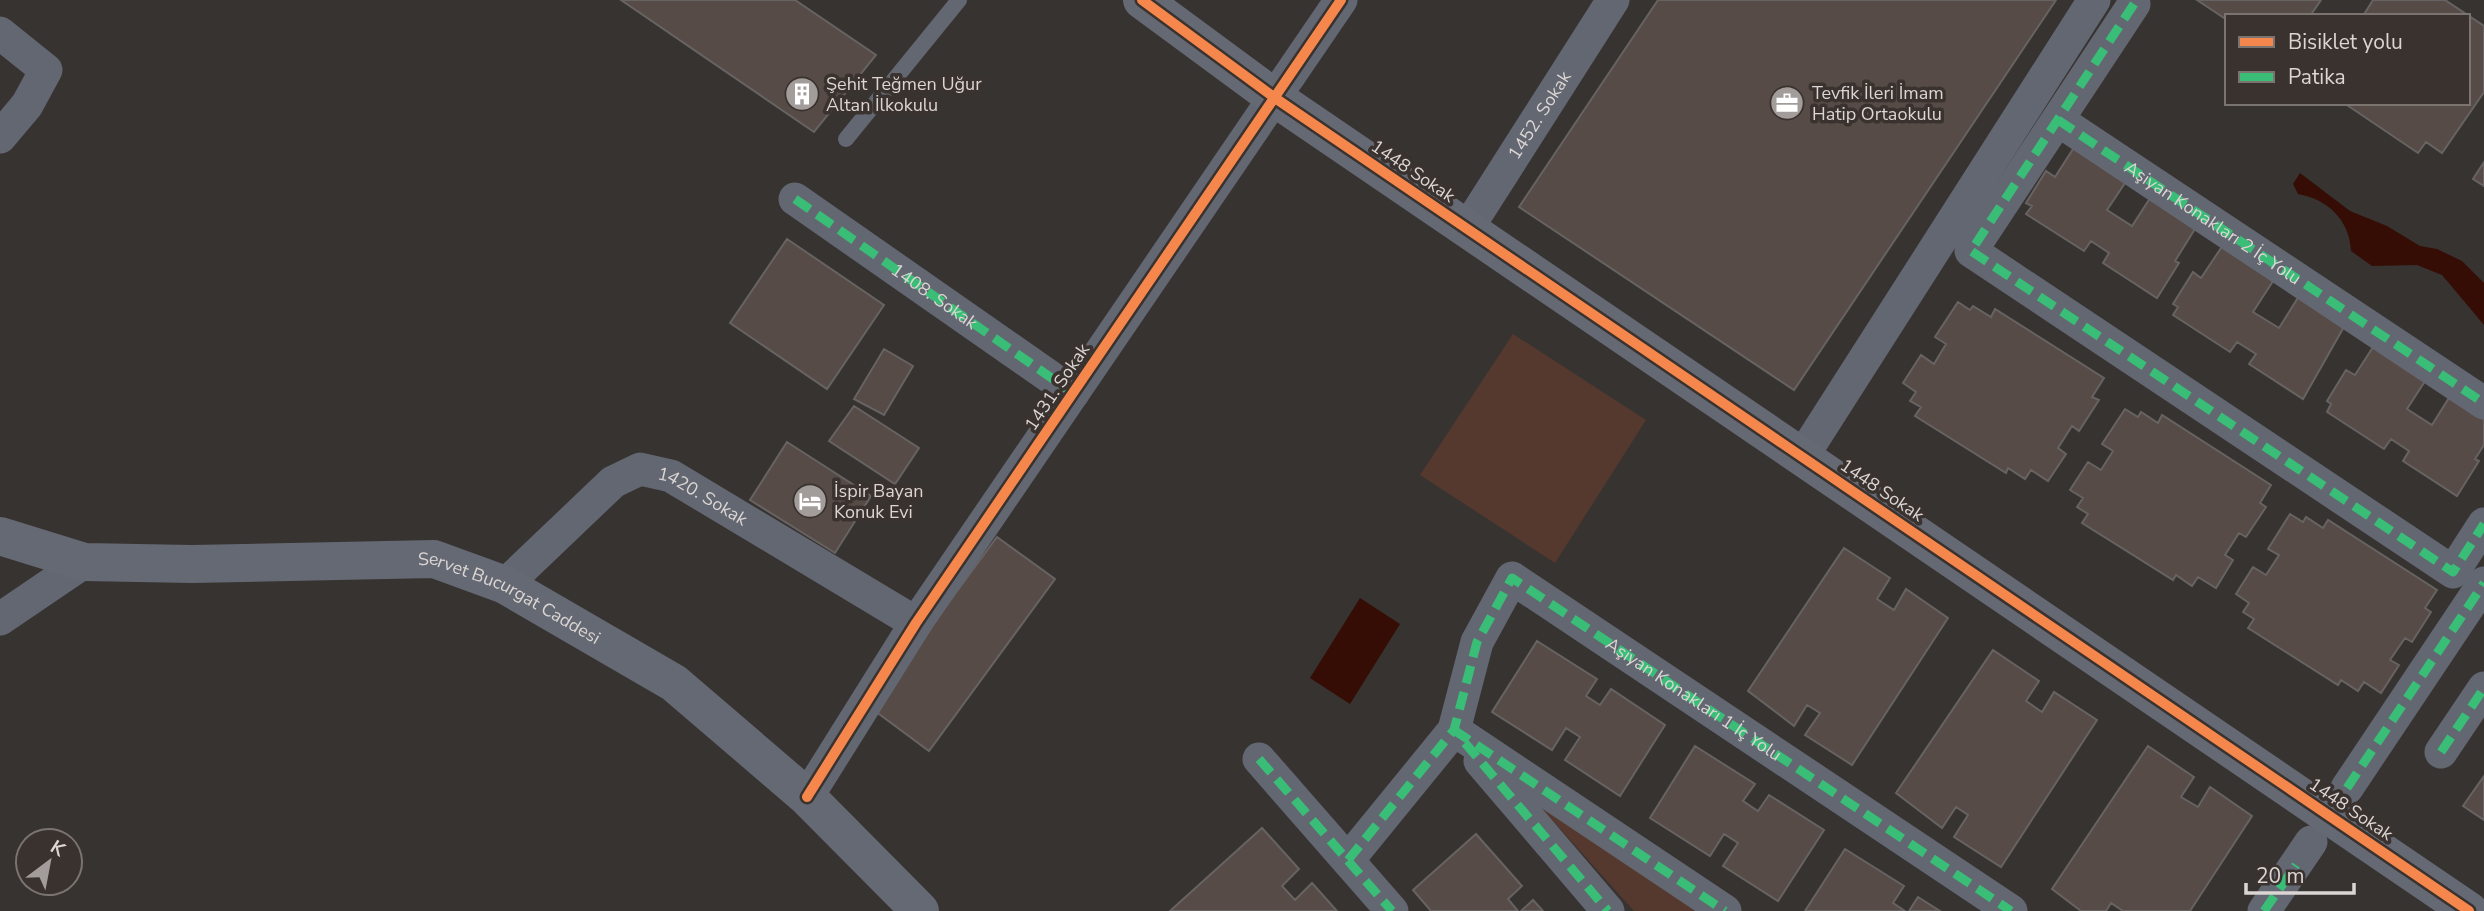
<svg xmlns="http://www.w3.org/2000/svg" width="2484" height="911" font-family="'Nunito Sans',sans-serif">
<rect width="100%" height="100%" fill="#373331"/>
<!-- green -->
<path fill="#55392e" d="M1513 334 1646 420 1555 563 1420 475Z
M1527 792 1702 911H1634Z"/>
<!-- water -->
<path fill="#350d04" d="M2300 173 2350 211 2387 226 2420 246 2437 249 2462 261 2484 283V325L2442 275 2417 265 2372 266 2351 251C2350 221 2328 199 2298 194L2293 184Z
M1360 598 1400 624 1350 704 1310 678Z"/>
<!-- building -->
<path fill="#564b46" stroke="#676362" stroke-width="2" d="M621 0H795L876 55 814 132Z
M1658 0H2056L1794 390 1519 207Z
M2197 0H2321L2310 16H2227V20Z
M2373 0H2445L2484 26V92L2442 153 2426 142 2418 153 2344 103H2468V16H2363Z
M2077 143 2129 177 2107 210 2132 226 2152 195 2198 224 2175 261 2179 263 2157 298 2103 263 2109 253 2091 241 2084 251 2026 214 2032 206 2026 203 2046 171 2055 177Z
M2484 162V186L2473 179Z
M787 239 884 305 827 389 730 323Z
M2223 245 2275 278 2253 312 2279 328 2299 296 2345 325 2303 399 2249 364 2256 354 2237 342 2230 352 2173 315 2178 307 2173 304 2193 272 2201 278Z
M1958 302 1970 310 1973 306 1991 317 1995 309 2104 378 2092 397 2099 400 2079 431 2072 426 2058 448 2066 454 2048 481 2031 470 2025 479 2008 468 2006 473 1915 416 1921 407 1910 401 1916 392 1903 383 1921 355 1934 364 1946 344 1935 337Z
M2377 341 2429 375 2407 409 2432 425 2452 393 2484 413V445L2475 459 2479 461 2457 496 2403 461 2409 451 2391 439 2384 449 2327 412 2331 404 2327 401 2346 370 2355 375Z
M884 349 913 366 884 415 854 399Z
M854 406 919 448 895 484 829 441Z
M2125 409 2138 417 2141 412 2158 423 2162 415 2271 485 2260 503 2266 507 2246 537 2239 533 2225 555 2233 560 2216 588 2198 577 2192 586 2176 575 2173 580 2082 523 2088 514 2077 507 2083 498 2070 490 2088 462 2101 470 2113 451 2102 444Z
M787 442 871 496 835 553 750 500Z
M2290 514 2303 522 2306 517 2323 528 2328 520 2437 590 2425 608 2431 612 2412 642 2405 638 2390 660 2399 665 2381 693 2364 682 2358 691 2341 680 2338 685 2248 628 2254 619 2243 612 2249 603 2236 594 2253 567 2266 575 2279 555 2268 549Z
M997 537 1055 579 929 751 871 708Z
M1844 548 1890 578 1877 599 1894 610 1906 589 1948 618 1852 765 1805 735 1820 713 1807 705 1794 726 1748 691Z
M1537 641 1597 679 1586 696 1600 705 1611 689 1665 725 1620 796 1565 760 1580 737 1566 728 1552 750 1492 712Z
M1993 650 2039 681 2026 701 2042 712 2054 692 2097 720 2001 867 1954 837 1968 815 1956 807 1942 828 1896 793Z
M1695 746 1755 784 1743 801 1758 811 1769 795 1824 830 1778 901 1723 866 1738 843 1724 834 1710 856 1650 818Z
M2148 746 2194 777 2181 797 2198 807 2210 787 2252 816 2190 911H2123L2111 903 2106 911H2081L2052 889Z
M2484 776V820L2463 806Z
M1262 828 1299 869 1282 886 1295 900 1312 883 1337 911H1170Z
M1476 834 1522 886 1508 899 1518 911H1431L1413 890Z
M1845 849 1904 886 1893 903 1905 911H1805Z
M1918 897 1940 911H1909Z
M1533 900 1543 911H1521Z"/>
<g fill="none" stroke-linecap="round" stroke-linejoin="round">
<!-- lane -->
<path stroke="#636772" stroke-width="16" d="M846 139 959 0"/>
<!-- street -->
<g stroke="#636772" stroke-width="33">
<path d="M2134 4 1971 251 2453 572 2484 524"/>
<path d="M0 33 46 70 27 105 0 137"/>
<path d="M2058 120 2484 403"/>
<path d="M795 199 1073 393"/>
<path id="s1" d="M1467 229 1613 0"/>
<path d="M1802 457 2094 0"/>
<path id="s2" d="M505 585 613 482 640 469 671 476 916 623"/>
<path d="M0 619 84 562"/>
<path d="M1454 730 1725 911"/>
<path d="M2441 752 2484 688"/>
<path d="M1259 759 1392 911"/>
<path d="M1480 761 1608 911"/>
<path d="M2347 788 2484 583"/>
<path d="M807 797 916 623 1341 0"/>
<path d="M1348 860 1454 730 1477 642 1512 578 2011 911"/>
<path d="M2264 911 2311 842"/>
</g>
<!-- secondary -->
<g stroke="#656973" stroke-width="38">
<path d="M1142 0 1275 98 2469 911"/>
<path id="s3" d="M0 536 84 562 192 564 434 559 505 585 674 683 807 797 920 911"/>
</g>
<!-- quiet -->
<g stroke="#3abd76" stroke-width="9" stroke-dasharray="18 9" stroke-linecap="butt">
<path d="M2134 4 1971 251 2453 572 2484 524"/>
<path id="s4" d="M2058 120 2484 403"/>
<path id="s5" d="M795 199 1073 393"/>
<path d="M1454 730 1725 911"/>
<path d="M1465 743 1608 911"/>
<path d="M2441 752 2484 688"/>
<path d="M1259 759 1392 911"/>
<path d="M2347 788 2484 583"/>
<path id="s6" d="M1348 860 1454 730 1477 642 1512 578 2011 911"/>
<path d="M2264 911 2296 865"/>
</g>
<!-- cycleway casing -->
<g stroke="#3a322e" stroke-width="15">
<path id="cycleway" d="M1142 0 1275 98 2469 911
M807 797 916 623 1341 0"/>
</g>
<!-- cycleway -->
<use href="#cycleway" stroke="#f5874c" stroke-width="10"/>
</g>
<!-- icons -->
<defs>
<g id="building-disc" transform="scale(1.75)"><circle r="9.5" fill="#a29c9a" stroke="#3a322e"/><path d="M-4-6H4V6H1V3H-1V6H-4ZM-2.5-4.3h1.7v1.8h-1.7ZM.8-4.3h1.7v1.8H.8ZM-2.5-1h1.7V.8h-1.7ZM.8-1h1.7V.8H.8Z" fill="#fff"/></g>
<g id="office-disc" transform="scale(1.75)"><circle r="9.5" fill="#a29c9a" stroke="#3a322e"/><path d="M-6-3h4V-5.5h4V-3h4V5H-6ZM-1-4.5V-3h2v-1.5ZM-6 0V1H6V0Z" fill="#fff"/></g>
<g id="hotel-disc" transform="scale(1.75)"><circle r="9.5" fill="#a29c9a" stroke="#3a322e"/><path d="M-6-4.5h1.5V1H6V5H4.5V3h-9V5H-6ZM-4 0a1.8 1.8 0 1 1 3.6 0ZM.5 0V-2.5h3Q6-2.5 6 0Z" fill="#fff"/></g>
</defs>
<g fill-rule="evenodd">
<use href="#building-disc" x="802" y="94"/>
<use href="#office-disc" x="1787" y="103"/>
<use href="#hotel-disc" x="810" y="501"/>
</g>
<g text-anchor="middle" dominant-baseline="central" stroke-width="7" stroke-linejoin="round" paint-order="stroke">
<!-- poi labels -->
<g font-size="18" fill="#dbd5d3" stroke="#3a322e" text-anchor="start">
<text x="826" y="84">Şehit Teğmen Uğur<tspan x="826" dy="21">Altan İlkokulu</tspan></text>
<text x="1812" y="93">Tevfik İleri İmam<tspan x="1812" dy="21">Hatip Ortaokulu</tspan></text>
<text x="834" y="491">İspir Bayan<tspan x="834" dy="21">Konuk Evi</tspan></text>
</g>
<!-- street labels -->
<g font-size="18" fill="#dbd5d3" stroke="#3a322e">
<text stroke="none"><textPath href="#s1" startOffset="135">1452. Sokak</textPath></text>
<text transform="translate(1413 171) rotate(34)">1448 Sokak</text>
<text stroke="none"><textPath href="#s4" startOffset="186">Aşiyan Konakları 2 İç Yolu</textPath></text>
<text stroke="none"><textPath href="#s5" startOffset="170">1408. Sokak</textPath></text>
<text transform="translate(1057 387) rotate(-56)">1431. Sokak</text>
<text transform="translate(1882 490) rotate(34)">1448 Sokak</text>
<text stroke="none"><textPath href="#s2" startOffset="248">1420. Sokak</textPath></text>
<text stroke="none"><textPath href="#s3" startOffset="522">Servet Bucurgat Caddesi</textPath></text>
<text stroke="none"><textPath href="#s6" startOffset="550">Aşiyan Konakları 1 İç Yolu</textPath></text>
<text transform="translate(2351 809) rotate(34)">1448 Sokak</text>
</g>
</g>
<!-- legend -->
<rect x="2225" y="14" width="245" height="91" fill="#3a322e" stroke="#7a7370" stroke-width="2"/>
<rect x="2239" y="37" width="35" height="10" fill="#f5874c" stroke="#7a7370" stroke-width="2"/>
<text x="2288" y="49" font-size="21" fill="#dbd5d3">Bisiklet yolu</text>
<rect x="2239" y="72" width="35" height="10" fill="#3abd76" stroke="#7a7370" stroke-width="2"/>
<text x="2288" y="84" font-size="21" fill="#dbd5d3">Patika</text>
<!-- north arrow -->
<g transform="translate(49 862) rotate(32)"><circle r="33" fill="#3a322e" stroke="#7a7370" stroke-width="2"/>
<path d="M0-5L12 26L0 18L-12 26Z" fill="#a29c9a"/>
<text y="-10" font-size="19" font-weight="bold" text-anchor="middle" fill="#dbd5d3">K</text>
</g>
<!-- scale -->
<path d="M2246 883v10h108v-10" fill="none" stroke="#dbd5d3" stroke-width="3.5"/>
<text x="2256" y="883" font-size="21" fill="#dbd5d3" stroke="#3a322e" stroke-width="5" paint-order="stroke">20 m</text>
</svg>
